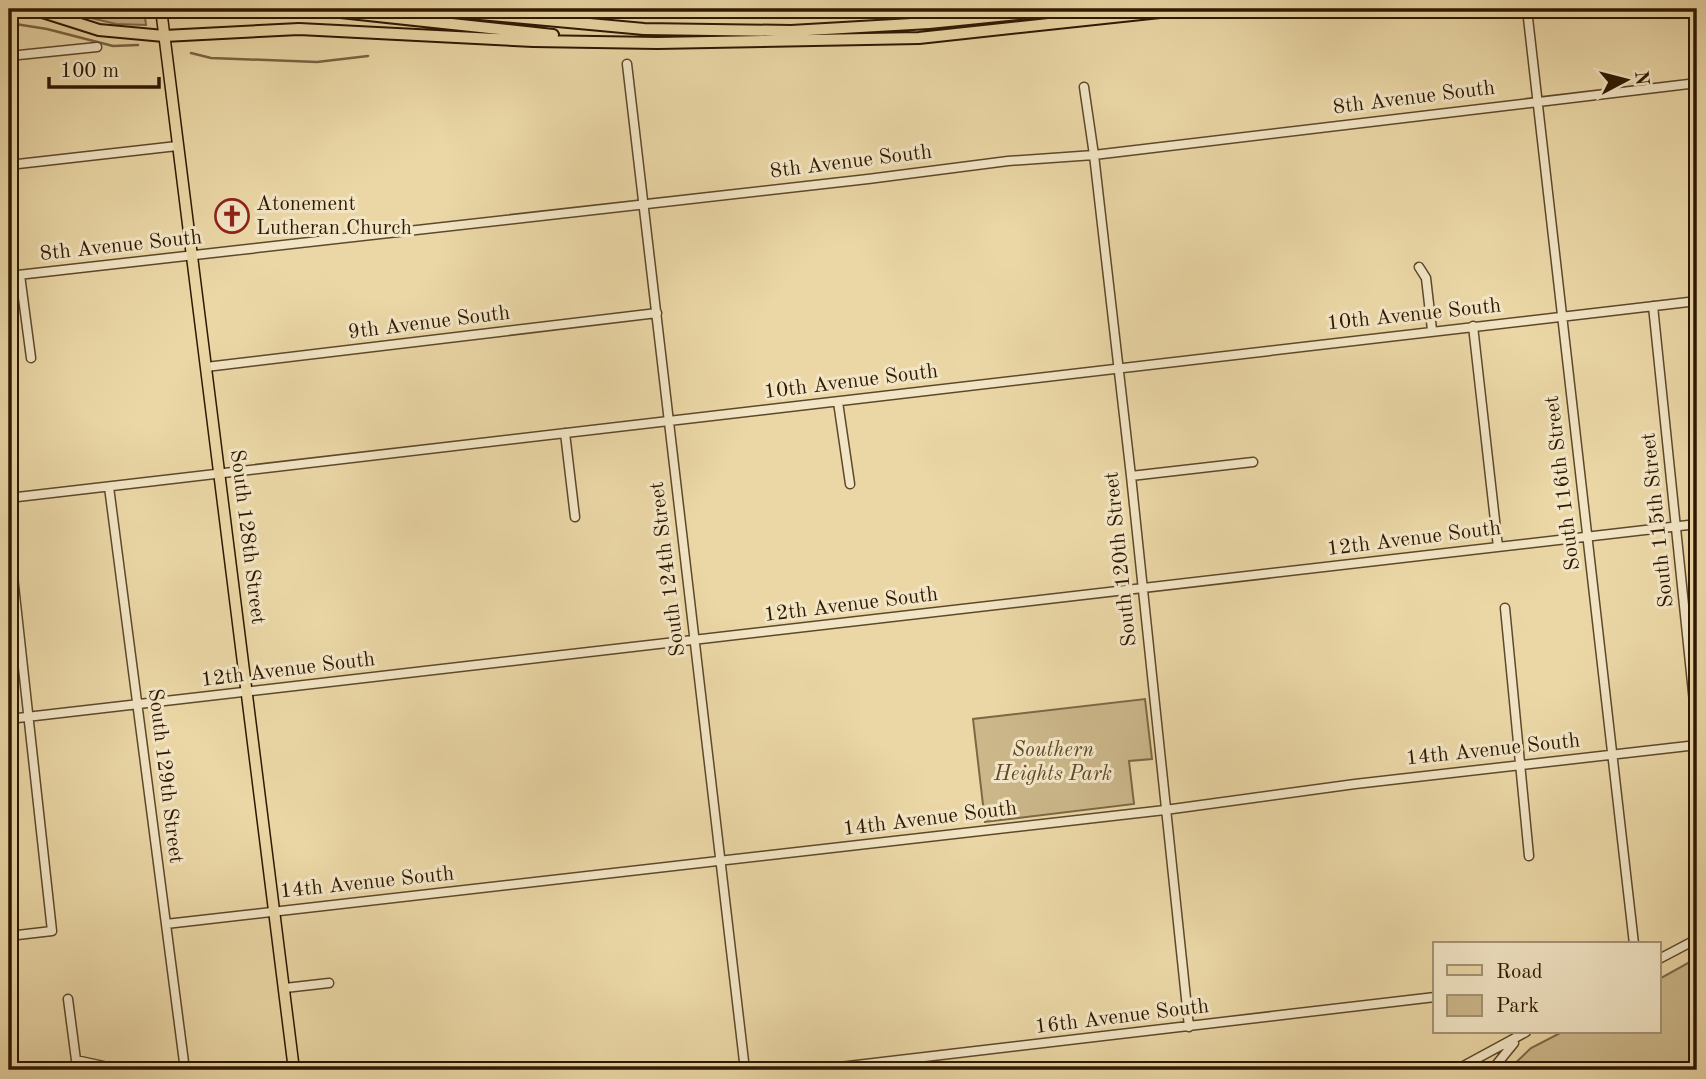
<svg xmlns="http://www.w3.org/2000/svg" width="1706" height="1079" font-family="'Old Standard TT',serif">
<rect width="100%" height="100%" fill="#ebd7a6"/>
<filter id="stains"><feTurbulence type="fractalNoise" baseFrequency=".00286" numOctaves="4"/><feColorMatrix values="0 0 0 0 .2 0 0 0 0 .09 0 0 0 0 .02 0 0 0 .5 -.17"/></filter>
<radialGradient id="worn" r=".72"><stop offset=".6" stop-color="#630" stop-opacity="0"/><stop offset="1" stop-color="#630" stop-opacity=".3"/></radialGradient>
<!-- green -->
<path fill="#cbb78a" stroke="#7c6845" stroke-width="2" d="M53 9H144L146 25 116 24Z
M1145 699 1152 759 1129 761 1134 804 985 822 973 719Z
M1697 958V1070H1508L1531 1048 1562 1032H1659V979Z"/>
<g fill="none" stroke-linecap="round" stroke-linejoin="round">
<!-- stream -->
<path stroke="#796442" stroke-width="2.5" d="M9 23 47 29 113 46 138 45
M191 53 211 58 317 62 368 56"/>
<!-- minor casing -->
<g stroke="#5d482a" stroke-width="11">
<path id="minor" d="M1528 18 1634 944
M9 56 97 47
M627 64 745 1070
M1084 87 1094 155 1131 476 1189 1027
M9 165 177 146
M1419 267 1426 278 1432 330
M20 275 31 358
M9 276 868 179 1008 161 1094 155 1697 83
M1653 306 1697 731
M1473 326 1498 547
M206 367 657 313
M838 402 850 484
M565 433 575 517
M1131 476 1253 462
M109 487 185 1070
M9 498 1697 301
M9 540 52 931 9 936
M1505 608 1529 856
M9 719 1697 524
M166 924 1165 810 1355 784 1697 745
M1659 959 1697 939
M285 988 329 983
M68 999 76 1060 122 1070
M814 1070 1435 997
M1456 1070 1526 1032
M1462 1070 1493 1067
M1492 1070 1514 1043"/>
</g>
<!-- major casing -->
<g stroke="#2e1800" stroke-width="13">
<path id="major" d="M161 9 294 1070"/>
</g>
<!-- highway casing -->
<g stroke="#2e1800" stroke-width="14">
<path id="highway" d="M33 9 99 30 164 36 299 29 533 41 657 43 919 38 1188 9
M313 9 553 35
M425 9 644 29 791 31 929 23 1069 9"/>
</g>
<!-- minor -->
<use href="#minor" stroke="#f2e5c5" stroke-width="8"/>
<!-- major -->
<use href="#major" stroke="#ebd7a6" stroke-width="10"/>
<!-- highway -->
<use href="#highway" stroke="#ebd7a6" stroke-width="10"/>
</g>
<!-- icons -->
<defs>
<g id="church-ring" transform="scale(1.75)"><circle r="9.5" fill="#f2e5c5" stroke="#8f2418" stroke-width="1.5"/><path d="M-1.2-6h2.4v3.5h3.3v2.4h-3.3V6h-2.4V-.1h-3.3v-2.4h3.3Z" fill="#8f2418"/></g>
</defs>
<g fill-rule="evenodd">
<use href="#church-ring" x="232" y="216"/>
</g>
<g text-anchor="middle" dominant-baseline="central" stroke-width="6" stroke-linejoin="round" paint-order="stroke">
<!-- street labels -->
<g font-size="21" fill="#2e1800" stroke="#f2e5c5">
<text transform="translate(1414 98) rotate(-7)">8th Avenue South</text>
<text transform="translate(851 162) rotate(-7)">8th Avenue South</text>
<text transform="translate(121 246) rotate(-6)">8th Avenue South</text>
<text transform="translate(1414 315) rotate(-6)">10th Avenue South</text>
<text transform="translate(429 323) rotate(-7)">9th Avenue South</text>
<text transform="translate(851 382) rotate(-7)">10th Avenue South</text>
<text transform="translate(1563 483) rotate(-97)">South 116th Street</text>
<text transform="translate(1658 520) rotate(-96)">South 115th Street</text>
<text transform="translate(247 537) rotate(83)">South 128th Street</text>
<text transform="translate(1414 539) rotate(-7)">12th Avenue South</text>
<text transform="translate(1121 559) rotate(-96)">South 120th Street</text>
<text transform="translate(668 569) rotate(-97)">South 124th Street</text>
<text transform="translate(851 605) rotate(-7)">12th Avenue South</text>
<text transform="translate(288 670) rotate(-7)">12th Avenue South</text>
<text transform="translate(1493 750) rotate(-6)">14th Avenue South</text>
<text transform="translate(165 776) rotate(83)">South 129th Street</text>
<text transform="translate(930 819) rotate(-7)">14th Avenue South</text>
<text transform="translate(367 883) rotate(-6)">14th Avenue South</text>
<text transform="translate(1122 1017) rotate(-7)">16th Avenue South</text>
</g>
<!-- poi labels -->
<g font-size="21" fill="#2e1800" stroke="#f2e5c5" text-anchor="start">
<text x="256" y="204">Atonement<tspan x="256" dy="24">Lutheran Church</tspan></text>
</g>
<!-- park labels -->
<g font-size="21" font-style="italic" fill="#5d4829" stroke="#f2e5c5">
<text x="1053" y="750">Southern<tspan x="1053" dy="24">Heights Park</tspan></text>
</g>
</g>
<!-- margin -->
<rect width="1706" height="1079" fill="none" stroke="#ebd7a6" stroke-width="35"/>
<rect x="10" y="10" width="1685" height="1058" fill="none" stroke="#2e1800" stroke-width="3.5"/>
<rect x="18" y="18" width="1671" height="1044" fill="none" stroke="#2e1800" stroke-width="2"/>
<!-- legend -->
<rect x="1433" y="942" width="228" height="91" fill="#f2e5c5" stroke="#a49376" stroke-width="2"/>
<rect x="1447" y="965" width="35" height="10" fill="#ebd7a6" stroke="#a49376" stroke-width="2"/>
<text x="1496" y="978" font-size="21" fill="#2e1800">Road</text>
<rect x="1447" y="995" width="35" height="21" fill="#cbb78a" stroke="#a49376" stroke-width="2"/>
<text x="1496" y="1012" font-size="21" fill="#2e1800">Park</text>
<!-- north arrow -->
<g transform="translate(1626 80) rotate(83)" stroke="#f2e5c5" stroke-width="5" paint-order="stroke">
<path d="M0-5L12 26L0 18L-12 26Z" fill="#2e1800"/>
<text y="-10" font-size="19" font-weight="bold" text-anchor="middle" fill="#2e1800">N</text>
</g>
<!-- scale -->
<path d="M49 77v10h110v-10" fill="none" stroke="#2e1800" stroke-width="3.5"/>
<text x="60" y="77" font-size="21" fill="#2e1800" stroke="#f2e5c5" stroke-width="5" paint-order="stroke">100 m</text>
<rect width="100%" height="100%" filter="url(#stains)"/>
<rect width="100%" height="100%" fill="url(#worn)"/>
</svg>
